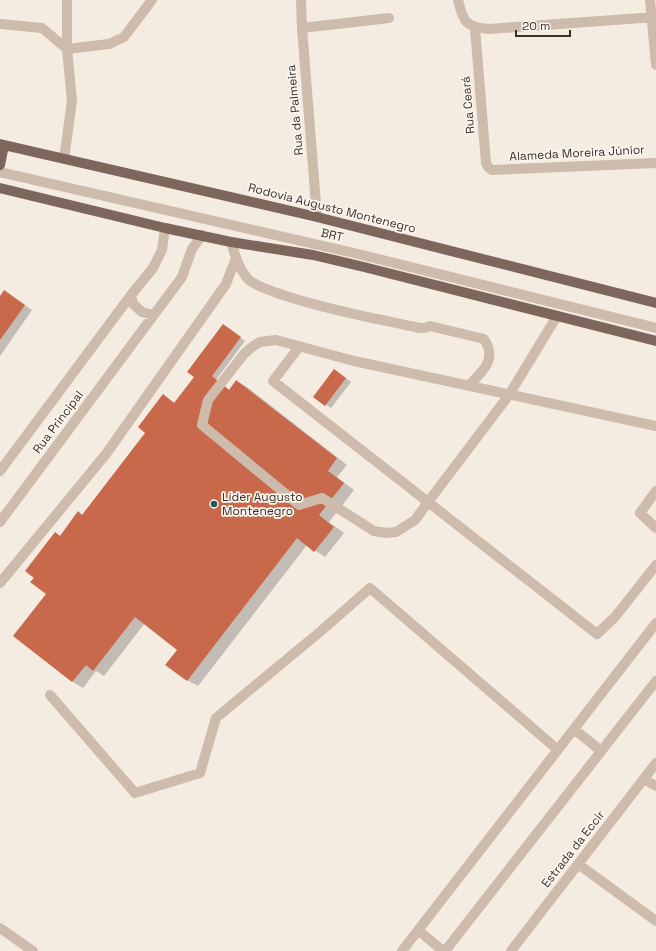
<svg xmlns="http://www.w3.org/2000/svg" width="656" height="951" font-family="'Space Grotesk',sans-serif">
<rect width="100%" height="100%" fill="#f4ebe1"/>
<!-- shadow -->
<path fill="#0003" d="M5 292 32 310 0 356V298Z
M228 328 245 341 216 380 230 390 237 381 247 387 347 465 337 477 354 490 329 522 344 533 325 557 307 545 198 686 187 680 178 650 145 623 104 676 96 671 83 688 73 682 14 636 47 594 35 578 56 533 60 536 78 513 83 515 146 433 163 396 175 403 195 377Z
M339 373 351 382 331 408 314 397Z"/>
<!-- building -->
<path fill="#c8694b" d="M4 290 25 305 0 340V296Z
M223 324 241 337 212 376 229 390 236 380 337 458 328 471 344 483 319 515 334 527 314 552 297 538 187 681 165 665 177 650 135 617 93 671 86 665 72 682 13 636 46 594 30 582 34 578 25 571 55 532 60 536 78 511 82 515 145 433 138 427 163 394 174 403 194 377 187 372Z
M334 369 346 378 325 406 313 397Z"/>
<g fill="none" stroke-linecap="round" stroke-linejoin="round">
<!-- minor -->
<path stroke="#cdbbac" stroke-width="10" d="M67 0V49L109 44 124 37 152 0
M301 0 302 28 317 217
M458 0C463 22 466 27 489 29L656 17
M650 0 656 65
M0 24 42 28 67 49 72 101 64 159
M302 28 389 18
M475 28 486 163 488 167 492 170 656 163
M0 172 354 253 656 328
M231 242C235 255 238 267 247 278 254 286 268 289 277 293 324 309 372 318 420 328H424L430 326 484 339C498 360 482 372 468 386
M131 295 133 304 142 312 153 315
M557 316 509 395 428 502 415 520 396 532 386 533 374 531 322 498 299 505 202 425 208 400 244 354 252 347 260 342 276 340 354 361 656 426
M299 347 273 381 597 634 615 617 656 565
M0 471 131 295 153 268 162 250 165 228
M656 491 640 513 656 528
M0 522 182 277 192 249 202 235
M0 583 106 454 226 284 236 258
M50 695 135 793 200 773 216 718 321 631 370 588 558 750
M574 729 601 751
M644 779 656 786
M578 864 656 921
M0 928 33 951
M418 930 443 951
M402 951 656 623
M445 951 656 681
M511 951 656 763"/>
<!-- major -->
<path stroke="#7d675c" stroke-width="10" d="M0 144 317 217 656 303
M0 165 4 145
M0 188 165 228 231 242 313 255 364 267 656 341"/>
</g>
<!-- markers -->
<circle fill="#1f5a5e" stroke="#fbf5ee" stroke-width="1.5" cx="214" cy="504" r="4"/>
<g text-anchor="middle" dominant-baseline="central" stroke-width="3.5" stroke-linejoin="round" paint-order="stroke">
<!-- street labels -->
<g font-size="12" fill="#3b302b" stroke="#fbf5ee">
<text transform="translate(468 105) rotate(-95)">Rua Ceará</text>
<text transform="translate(295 110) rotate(-95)">Rua da Palmeira</text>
<text transform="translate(577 153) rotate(-3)">Alameda Moreira Júnior</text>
<text transform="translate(332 208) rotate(14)">Rodovia Augusto Montenegro</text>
<text transform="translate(332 235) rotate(13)">BRT</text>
<text transform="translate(58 422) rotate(-53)">Rua Principal</text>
<text transform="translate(573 849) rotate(-52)">Estrada da Eccir</text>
</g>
<!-- poi labels -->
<g font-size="12" fill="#3b302b" stroke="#fbf5ee" text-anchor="start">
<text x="222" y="497">Líder Augusto<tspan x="222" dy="14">Montenegro</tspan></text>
</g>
</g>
<!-- scale -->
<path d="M516 30v6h54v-6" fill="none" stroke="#3b302b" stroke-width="2"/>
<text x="522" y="30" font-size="12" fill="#3b302b" stroke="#fbf5ee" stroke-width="3" paint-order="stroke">20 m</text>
</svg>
